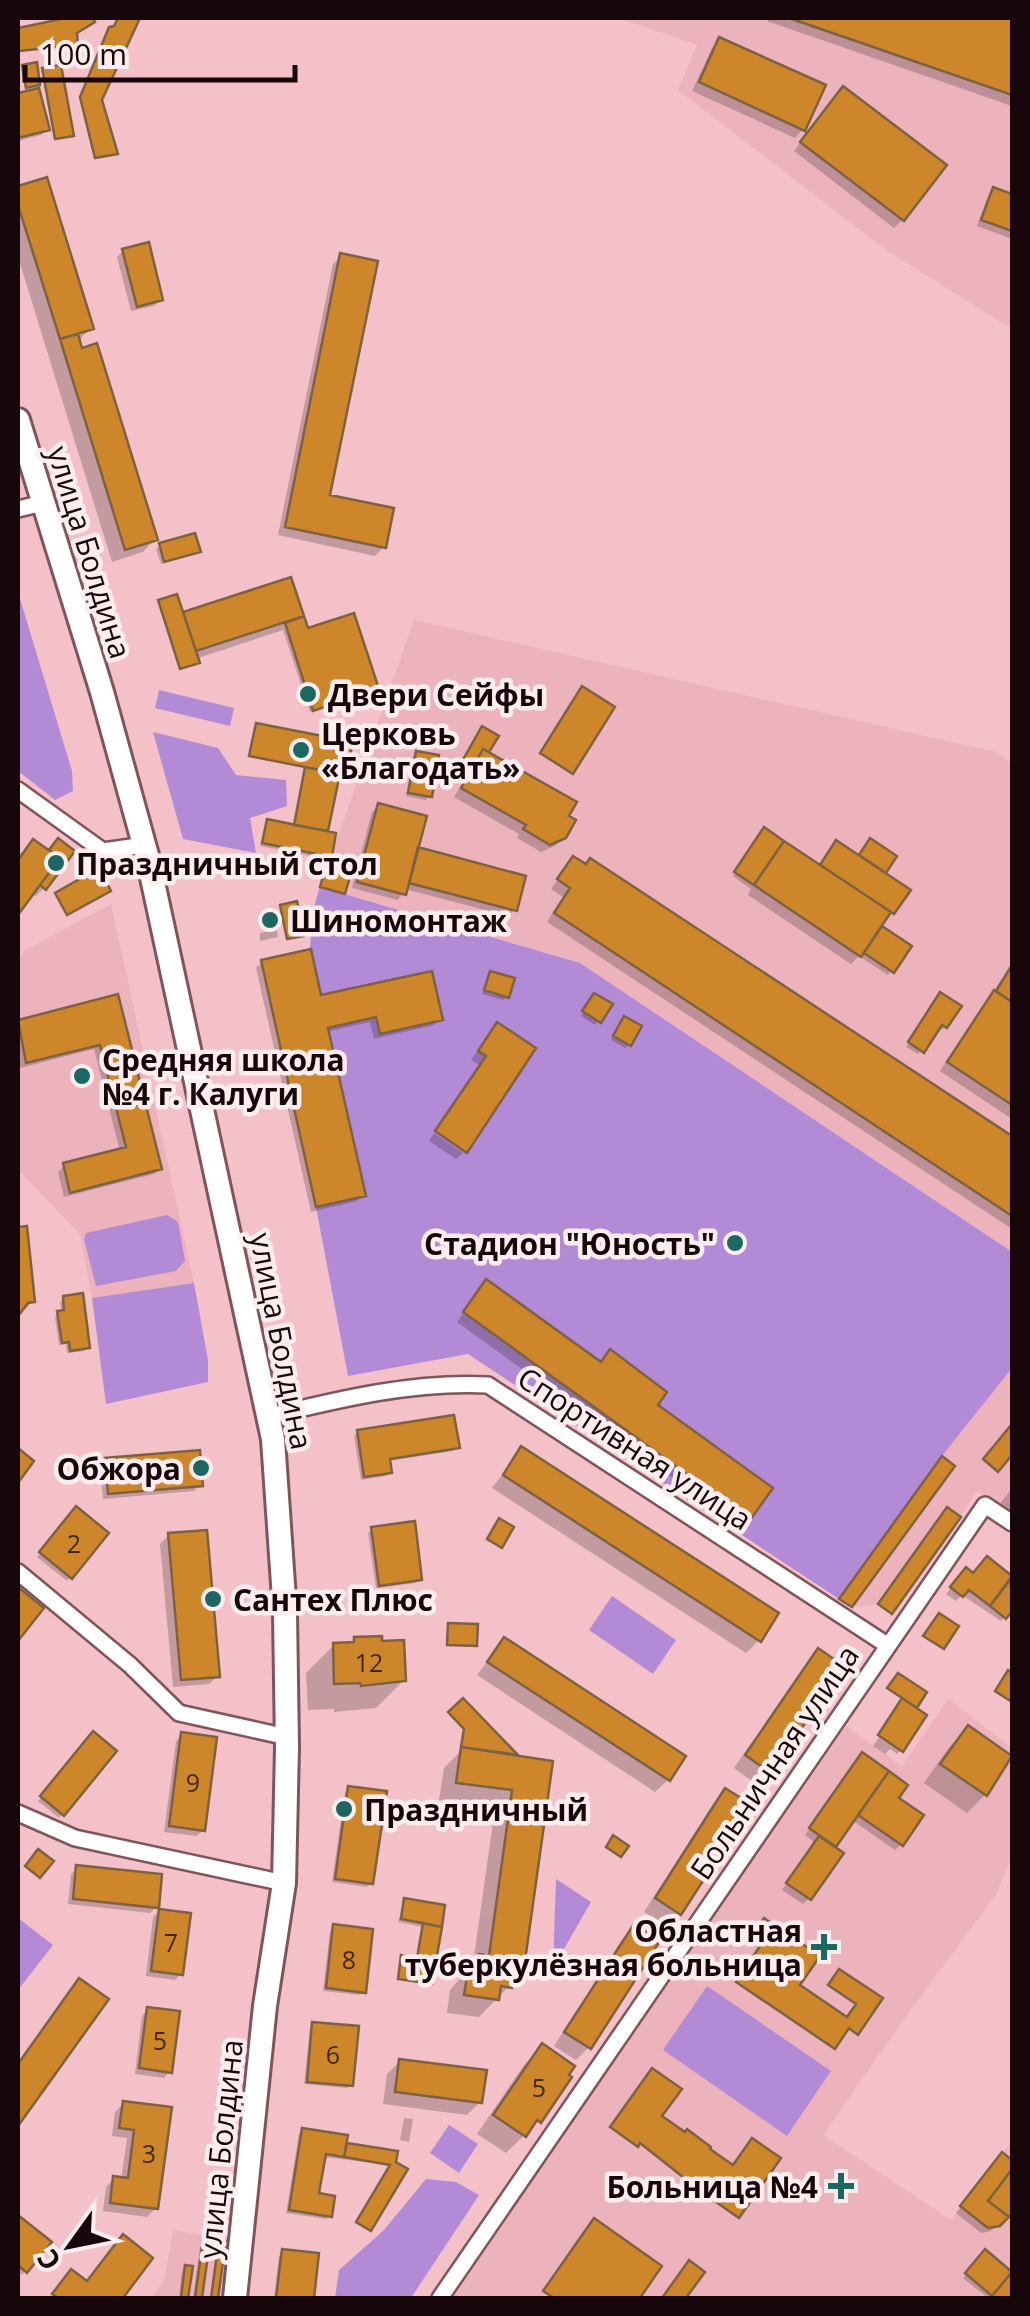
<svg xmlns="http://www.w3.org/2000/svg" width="1030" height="2316" font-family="'Open Sans',sans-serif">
<rect width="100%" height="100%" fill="#f4c1c9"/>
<!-- built -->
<path fill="#edb3bc" d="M618 18H1012V329L886 250 678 90 697 45Z
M414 620 996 752 1012 764V1252L580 963 320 887Z
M111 904 194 1283 92 1298 80 1234 18 1170V962L24 951Z
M1012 1368V1511L977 1492 892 1614 878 1604 852 1607 839 1599 942 1456Z
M948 1699 1012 1748V1857L996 1895 912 2008 823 2135 951 2220 1012 2141V2298H447L846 1726 902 1766Z
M173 2230 229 2240 221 2298H151L164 2281Z"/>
<!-- green -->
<path fill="#b38ad5" d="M18 592 72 771 73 791 55 800 18 771Z
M159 690 234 708 230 726 155 708Z
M153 732 218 748 236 775 286 780 287 806 250 818 256 853 183 839Z
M320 887 580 963 1012 1252V1368L942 1456 839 1599 468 1354 348 1376 316 1207 261 960 310 948 312 913Z
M167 1215 178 1222 185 1261 176 1271 96 1286 84 1239 86 1233Z
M194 1283 208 1360V1382L106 1404 92 1298Z
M612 1596 676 1640 653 1674 589 1630Z
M556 1879 591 1902 553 1968Z
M18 1918 53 1945 18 1990Z
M707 1986 831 2071 787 2136 663 2050Z
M449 2125 478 2144 459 2173 430 2153Z
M426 2179 456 2182 479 2195 411 2298H335L339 2270 384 2230Z"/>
<!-- shadow -->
<path fill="#0003" d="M78 18H90L92 21 75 33 74 45 18 51V31Z
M120 18H137L100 100 115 154 94 158 80 100 108 31 114 29Z
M768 18H1012V106L767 21Z
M720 40 803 129 795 138 692 91 712 48Z
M37 91 47 129 41 135 18 141V96Z
M835 97 903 219 894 228 794 151Z
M45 180 91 328 77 342 155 539 143 552 112 562 18 257V189Z
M994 190 1012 197V239L977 226 988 196Z
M123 251 161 300 154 306 131 311 117 257Z
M341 256 327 497 384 547 375 556 278 535 333 264Z
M160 545 198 552 161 564 156 549Z
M290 580 306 631 376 689 372 692 310 712 283 630 195 659 196 663 179 669 159 602 181 615Z
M256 727 344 774 250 757Z
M479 733 495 736 486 753 566 817 564 836 555 846 541 852 517 838 519 834 454 797 468 774 459 769Z
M417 753 429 796 426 800 406 796 413 757Z
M378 806 415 849 514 910 508 916 405 889 398 900 352 888 372 812Z
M268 822 329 855 326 859 260 846Z
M761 834 819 867 859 858 867 845 894 856 882 873 893 913 878 927 908 947 888 975 859 956 851 964 748 895 751 889 733 876Z
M58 841 72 851 44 888 36 896 31 893 18 911V859L34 842 48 852Z
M573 859 585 866 590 861 1012 1139V1229L547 922 563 897 551 889Z
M275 917V923L263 926V920Z
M277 929 278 937 260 941V933Z
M262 962 319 998 440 1019 434 1025 374 1039 370 1022 326 1032 363 1195 357 1201 311 1212 256 968Z
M1012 964V1119L940 1071Z
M491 973 507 997 503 1000 482 994Z
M116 997 160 1168 154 1174 64 1197 58 1172 64 1166 120 1151 94 1049 20 1068 18 1022Z
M591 999 609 1005 595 1025 581 1016Z
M937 999 945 1026 942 1030 939 1028 918 1054 906 1047Z
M621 1023 629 1045 625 1048 611 1040Z
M497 1025 533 1049 436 1129 479 1065 471 1060Z
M434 1133 463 1153 456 1159 429 1141Z
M18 1229H24L33 1301 18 1317Z
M486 1282 654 1406 748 1518 740 1527 457 1322Z
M64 1298 87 1347 84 1351 67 1353 66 1344 59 1345 55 1317 62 1313 60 1302Z
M358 1432 457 1447 453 1451 388 1461 390 1472 386 1476 361 1480 354 1436Z
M522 1449 759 1640 746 1653 492 1488Z
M106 1461 200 1485 194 1491 103 1499 100 1467Z
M1011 1490 1012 1491V1517L998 1506Z
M73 1513 71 1577 67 1581 37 1557Z
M372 1529 420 1579 416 1583 376 1588 368 1533Z
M169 1535 218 1676 209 1684 173 1687 160 1544Z
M973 1576 1007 1580 1012 1584V1607L1001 1621 962 1595 956 1601 946 1594 960 1577Z
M355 1639 404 1680 376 1708 334 1712V1709L308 1710 306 1673 334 1645 350 1644Z
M504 1640 683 1757 668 1780 655 1792 477 1675Z
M818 1651 769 1771 756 1784 734 1768 806 1664Z
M898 1676 924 1693 913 1708 901 1750 897 1754 890 1749 885 1754 873 1746 904 1700 888 1690Z
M463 1701 514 1755 523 1960 511 1971 509 1986 479 2017 447 2013 450 1990 473 1964 495 1808 439 1800 444 1768 461 1751 464 1731 449 1715Z
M968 1728 1010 1758 985 1795 967 1813 924 1783 950 1746Z
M93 1734 114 1751 59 1818 38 1801Z
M182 1735 203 1830 197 1836 164 1832 176 1741Z
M856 1762 896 1799 901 1844 895 1850 852 1820 832 1848 809 1898 803 1904 782 1890 815 1843 805 1835Z
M348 1789 371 1883 367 1887 332 1882 345 1792Z
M726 1791 679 1914 667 1926 644 1912 713 1804Z
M77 1868 156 1907 150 1913 68 1904 71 1874Z
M404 1901 442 1907 428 1984 398 1979 401 1959 417 1960 423 1927 398 1922Z
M159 1911 181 1974 175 1980 146 1976 153 1917Z
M764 1921 797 1986 847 2020 857 2006 829 1987 839 1972 879 1999 855 2034 846 2028 832 2048 737 1984 763 1945 753 1938Z
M334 1927 363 1992 360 1995 323 1991 330 1931Z
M634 1927 589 2047 576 2060 554 2046 622 1940Z
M80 1981 106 2000 18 2121V2062Z
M148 2009 170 2071 164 2078 135 2074 142 2016Z
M313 2025 351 2085 347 2088 304 2084 310 2028Z
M542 2047 539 2121 506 2153 477 2134 524 2065Z
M400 2061 480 2102 467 2115 383 2104 387 2074Z
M652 2071 659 2117 733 2169 778 2159 737 2218 717 2204 720 2200 687 2177 685 2180 638 2143 635 2146 611 2129Z
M124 2103 169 2110 156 2208 147 2217 103 2211 106 2187 114 2179 121 2180 127 2138 112 2136 115 2112Z
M404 2118 413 2119 409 2142 400 2140Z
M303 2130 345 2137 343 2150 348 2145 395 2153 394 2163 404 2170 368 2230 357 2224 392 2165 323 2157 316 2195 333 2198 330 2216 326 2219 286 2213 299 2134Z
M1002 2155 1012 2163V2209L991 2231 981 2233 956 2213Z
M18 2218 48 2242 22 2275 18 2271Z
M594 2221 659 2267 637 2298H552L544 2293Z
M204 2243H207L199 2298H193L200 2247Z
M283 2252 316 2256 311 2298H274L279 2256Z
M985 2253 1005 2283 1012 2276V2298H988L963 2278Z
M186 2268H190L186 2298H179L182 2271Z"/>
<!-- building -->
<path fill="#cd872a" stroke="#7e6141" stroke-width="2.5" d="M66 18H93L95 22 77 33 78 45 18 51V28Z
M118 18H140L102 100 118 154 95 158 80 97 109 27 114 26Z
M789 18H1012V95Z
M719 37 826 85 805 131 699 82Z
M37 62 40 85 26 88 22 65Z
M61 65 74 136 55 139 42 68Z
M843 86 947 165 904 221 800 142Z
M39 88 50 130 18 138V93Z
M47 177 94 329 60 339 18 205V186Z
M993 187 1012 194V231L981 220Z
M149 242 163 300 137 307 122 249Z
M340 253 378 261 330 495 394 508 386 548 285 527Z
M78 334 82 348 97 343 158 540 125 550 60 339Z
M195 533 201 552 164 562 159 543Z
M291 577 304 616 196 651 183 612Z
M177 594 200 663 180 669 158 600Z
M354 613 379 689 313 711 285 623 304 616 308 628Z
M582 686 615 707 573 774 540 753Z
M256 723 353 742 346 775 249 756Z
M482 726 499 736 489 752 483 749 471 771 460 765Z
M483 749 577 802 569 816 576 820 566 838 550 845 523 829 526 825 461 788Z
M416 751 439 755 432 797 408 793Z
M305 767 340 774 328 831 294 825Z
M378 803 427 816 406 895 357 882Z
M267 819 336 833 332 857 262 843Z
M764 827 784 841 754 885 734 872Z
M58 838 75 851 46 890 40 885 60 858 49 850Z
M870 838 897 856 886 873 859 855Z
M33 839 60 858 18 915V860Z
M836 840 911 890 894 914 820 865Z
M784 841 891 912 861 957 754 885Z
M418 847 526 876 517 911 409 883Z
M573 856 586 864 590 858 1012 1136V1216L554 913 570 888 557 879Z
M326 866 351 873 345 894 320 887Z
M99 868 111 891 67 915 55 893Z
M297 901 304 936 287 939 280 905Z
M882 926 912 946 894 973 864 953Z
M311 949 321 995 432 971 443 1020 380 1034 376 1017 328 1028 366 1196 316 1207 261 960Z
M1012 965V1002L996 991Z
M490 971 515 978 509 998 484 990Z
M994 990 1012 1002V1105L947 1062Z
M940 992 962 1006 947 1028 942 1025 924 1053 908 1042Z
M594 993 613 1004 601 1023 582 1011Z
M118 994 162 1169 70 1193 63 1163 126 1147 100 1045 26 1063 18 1020Z
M624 1016 642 1026 631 1046 613 1036Z
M497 1022 536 1048 467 1153 435 1131 486 1056 478 1051Z
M27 1226 35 1302 28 1303 18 1316V1227Z
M486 1279 601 1362 610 1349 667 1392 658 1405 773 1488 750 1520 463 1312Z
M83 1293 90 1348 70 1351 69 1342 62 1343 57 1311 64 1310 63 1296Z
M454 1415 460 1448 390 1459 392 1473 364 1477 357 1430Z
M1012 1424V1455L998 1472 983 1459Z
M521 1446 779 1613 761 1642 503 1475Z
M18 1448 34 1461 18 1483Z
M200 1450 203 1486 108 1494 105 1458Z
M942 1456 955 1466 852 1607 839 1599Z
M76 1506 109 1533 72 1579 39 1552Z
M947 1507 961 1517 892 1614 878 1604Z
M499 1518 514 1527 502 1548 487 1539Z
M415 1521 422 1580 379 1586 371 1527Z
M207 1530 220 1677 181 1680 168 1533Z
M987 1556 1012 1576 990 1606 969 1590 963 1597 950 1587 966 1567 973 1573Z
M1011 1579 1012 1611 1006 1619 990 1606Z
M18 1587 44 1608 18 1641Z
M939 1613 959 1626 944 1649 923 1636Z
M448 1623 478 1624 477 1646 447 1645Z
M382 1636V1641L404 1640 406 1681 361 1686 360 1683 334 1684 333 1643 354 1642V1637Z
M504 1637 686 1756 670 1781 487 1662Z
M818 1648 844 1666 771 1773 745 1755Z
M1008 1670 1012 1673V1702L995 1691Z
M898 1673 927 1692 917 1708 887 1688Z
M463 1698 518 1755 461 1747 464 1729 448 1712Z
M902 1698 927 1715 903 1752 878 1735Z
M968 1725 1012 1756 987 1796 940 1764Z
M93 1731 117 1751 64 1816 40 1796Z
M181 1732 217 1737 205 1831 169 1826Z
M461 1747 553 1761 525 1961 515 1960 512 1988 501 1986 499 2000 464 1995 468 1970 477 1971 479 1954 489 1956 512 1790 456 1783Z
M862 1752 889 1771 836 1847 809 1828Z
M889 1771 908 1785 899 1798 924 1815 903 1846 858 1815Z
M348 1786 387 1791 373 1884 335 1879Z
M725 1788 752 1805 681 1915 655 1898Z
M613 1835 629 1846 621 1857 606 1847Z
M819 1836 844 1853 811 1900 786 1883Z
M38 1849 54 1861 40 1878 25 1866Z
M76 1865 162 1874 159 1908 73 1899Z
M404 1898 445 1905 442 1927 401 1919Z
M159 1909 191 1913 183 1975 151 1971Z
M764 1918 820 1956 800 1985 847 2017 856 2004 828 1985 839 1969 883 1998 858 2035 849 2028 835 2049 736 1982 762 1943 752 1936Z
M423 1923 442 1927 432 1984 398 1979 401 1955 417 1958Z
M333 1924 373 1929 366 1993 326 1988Z
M634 1924 660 1941 591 2049 564 2032Z
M79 1978 109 1999 18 2126V2064Z
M147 2007 180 2011 172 2073 139 2068Z
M312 2022 359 2026 353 2086 307 2082Z
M542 2043 575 2066 569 2075 572 2077 541 2123 537 2120 526 2137 493 2115Z
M399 2059 487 2070 482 2103 395 2092Z
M652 2068 682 2089 662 2116 685 2132 687 2129 711 2147 710 2149 733 2165 752 2138 781 2158 739 2218 716 2202 719 2198 690 2178 688 2181 640 2143 638 2147 610 2127Z
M123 2101 172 2107 158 2209 110 2203 113 2176 128 2178 134 2130 119 2128Z
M302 2128 348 2135 344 2157 326 2154 319 2193 335 2196 332 2217 289 2210Z
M347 2143 398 2151 396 2162 408 2169 371 2231 356 2222 390 2165 344 2157Z
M1002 2152 1012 2160V2169L988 2201 1009 2217 1000 2226 988 2228 960 2206Z
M1012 2169V2213L1009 2217 988 2201Z
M18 2215 52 2242 27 2273 18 2265Z
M594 2218 662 2266 640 2298H554L543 2291Z
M123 2234 153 2258 123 2298H58L52 2294 71 2269 87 2281Z
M219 2239 226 2241 218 2298H211Z
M203 2240 210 2241 202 2298H195Z
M282 2249 319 2253 314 2298H276Z
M985 2249 1012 2272 992 2296 965 2273Z
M689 2260 705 2272 686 2298H662Z
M185 2265 193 2266 188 2298H181Z
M1012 2272V2298H990L992 2296Z"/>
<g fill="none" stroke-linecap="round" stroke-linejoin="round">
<!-- street casing -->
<g stroke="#80545b" stroke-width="20">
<path id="street" d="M18 509 43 503
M18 790 103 851 145 845
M270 1416C340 1399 415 1381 488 1385L887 1645
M18 1572 130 1665 179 1713 287 1737
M18 1813 75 1838 284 1883
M440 2298 985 1505 1012 1523"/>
</g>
<!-- secondary casing -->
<g stroke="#80545b" stroke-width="28">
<path id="secondary" d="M18 420 102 692 148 859 273 1439 285 1613 287 1747 284 1883 265 2006 235 2298"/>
</g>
<!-- street -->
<use href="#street" stroke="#fff" stroke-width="15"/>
<!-- secondary -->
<use href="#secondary" stroke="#fff" stroke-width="22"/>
</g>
<!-- markers -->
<g fill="#1b6762" stroke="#fdedef" stroke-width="4">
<circle cx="308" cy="694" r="10"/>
<circle cx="301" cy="750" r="10"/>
<circle cx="56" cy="863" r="10"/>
<circle cx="270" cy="920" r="10"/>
<circle cx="82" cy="1076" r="10"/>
<circle cx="735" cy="1243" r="10"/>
<circle cx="201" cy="1468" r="10"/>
<circle cx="213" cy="1599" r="10"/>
<circle cx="344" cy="1809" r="10"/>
<path d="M819 1932h10v10h10v10h-10v10h-10v-10h-10v-10h10z"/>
<path d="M836 2171h10v10h10v10h-10v10h-10v-10h-10v-10h10z"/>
</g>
<g text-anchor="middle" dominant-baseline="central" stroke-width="9" stroke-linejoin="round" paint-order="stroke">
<!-- number labels -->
<g font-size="25" fill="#442712">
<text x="74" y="1543">2</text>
<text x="369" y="1662">12</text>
<text x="193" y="1782">9</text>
<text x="171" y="1942">7</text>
<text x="349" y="1959">8</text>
<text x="160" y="2040">5</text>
<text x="333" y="2054">6</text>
<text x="539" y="2087">5</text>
<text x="149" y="2153">3</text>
</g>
<!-- street labels -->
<g font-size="30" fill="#17070a" stroke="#fdedef">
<text transform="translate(90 552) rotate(73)">улица Болдина</text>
<text transform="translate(282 1341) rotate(79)">улица Болдина</text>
<text transform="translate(635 1448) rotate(33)">Спортивная улица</text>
<text transform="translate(774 1762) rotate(-56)">Больничная улица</text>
<text transform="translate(220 2149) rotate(-84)">улица Болдина</text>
</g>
<!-- poi labels -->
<g font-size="30" font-weight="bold" fill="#17070a" stroke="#fdedef" text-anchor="start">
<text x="328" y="694">Двери Сейфы</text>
<text x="321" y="733">Церковь<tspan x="321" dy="34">«Благодать»</tspan></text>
<text x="76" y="863">Праздничный стол</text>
<text x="290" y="920">Шиномонтаж</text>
<text x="102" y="1059">Средняя школа<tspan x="102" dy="34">№4 г. Калуги</tspan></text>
<text x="715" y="1243" text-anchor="end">Стадион "Юность"</text>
<text x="181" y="1468" text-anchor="end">Обжора</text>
<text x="233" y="1599">Сантех Плюс</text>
<text x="364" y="1809">Праздничный</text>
<text x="802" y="1930" text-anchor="end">Областная<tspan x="802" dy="34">туберкулёзная больница</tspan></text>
<text x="818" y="2186" text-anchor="end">Больница №4</text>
</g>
</g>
<!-- border -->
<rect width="1030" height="2316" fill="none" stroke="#17070a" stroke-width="40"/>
<!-- north arrow -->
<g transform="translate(70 2246) rotate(237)" stroke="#fdedef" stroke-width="8" paint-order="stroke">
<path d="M0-8L18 38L0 25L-18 38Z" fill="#17070a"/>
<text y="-15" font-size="28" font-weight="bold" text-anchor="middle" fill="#17070a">С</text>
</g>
<!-- scale -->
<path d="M25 65v15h270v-15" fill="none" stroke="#17070a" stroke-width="5"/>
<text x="40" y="65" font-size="30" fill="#17070a" stroke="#fdedef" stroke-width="8" paint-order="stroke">100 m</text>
</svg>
